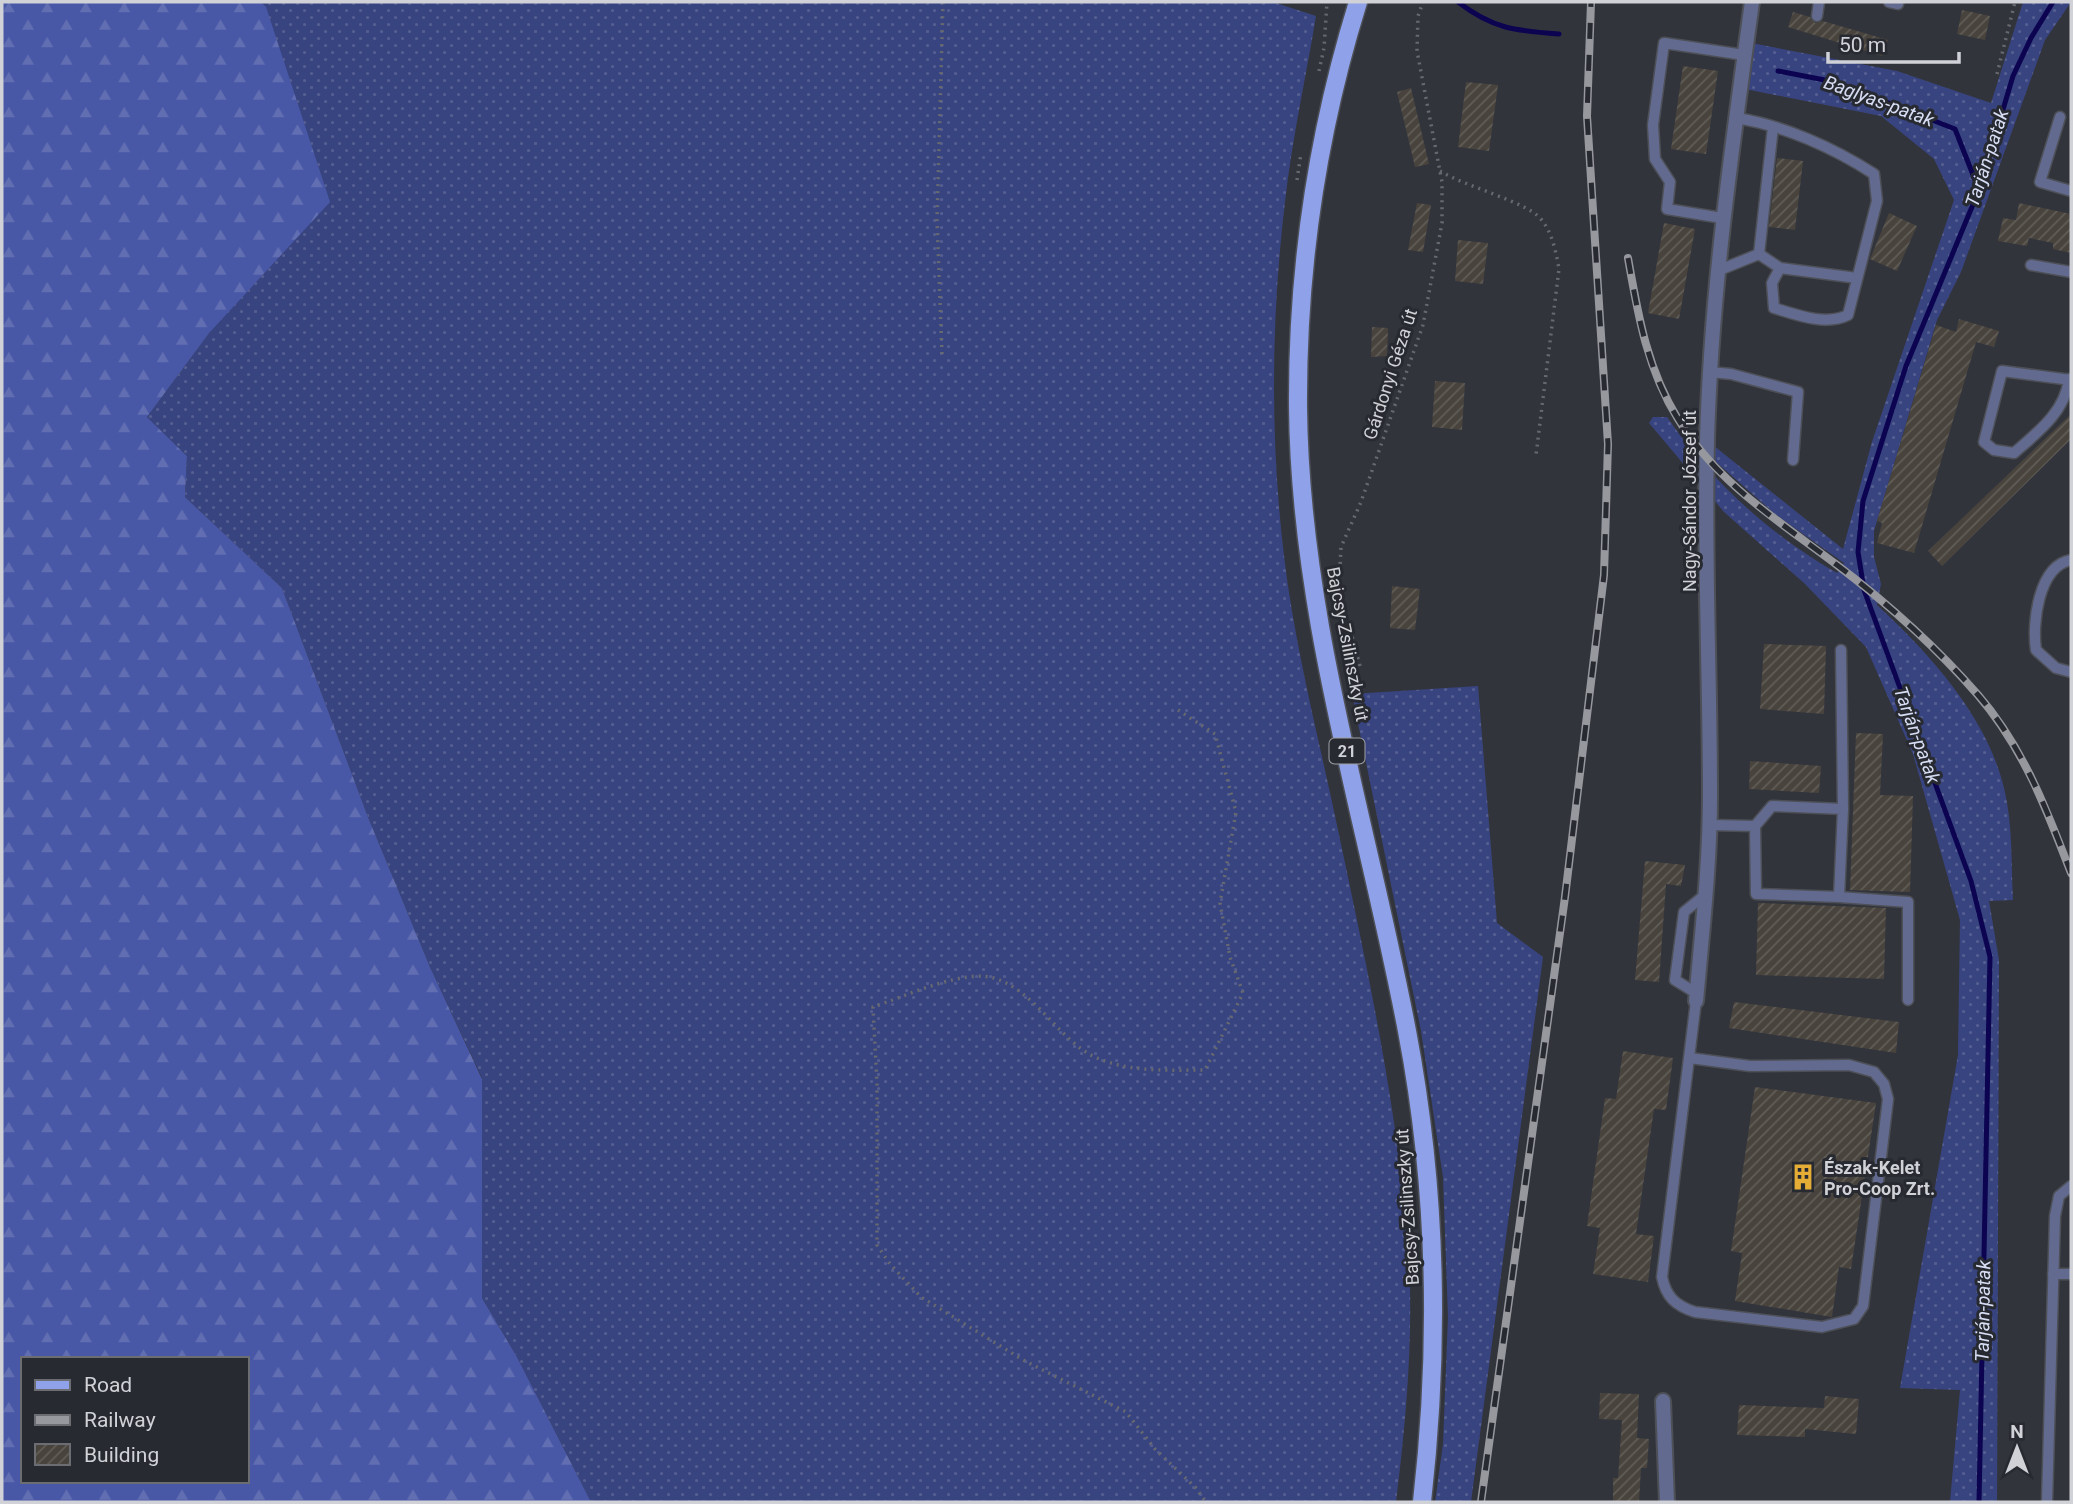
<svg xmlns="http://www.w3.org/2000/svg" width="2073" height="1504" font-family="Roboto,sans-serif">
<defs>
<pattern id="grass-dots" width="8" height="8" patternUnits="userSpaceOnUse" patternTransform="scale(1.75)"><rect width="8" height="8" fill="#384480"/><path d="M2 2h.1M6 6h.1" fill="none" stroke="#545e91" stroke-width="1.8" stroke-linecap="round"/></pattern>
<pattern id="forest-firs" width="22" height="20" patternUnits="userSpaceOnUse" patternTransform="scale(1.75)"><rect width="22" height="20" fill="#4857a6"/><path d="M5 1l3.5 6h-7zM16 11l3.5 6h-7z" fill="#616eb2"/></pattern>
<pattern id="building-hatch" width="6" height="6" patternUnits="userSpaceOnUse" patternTransform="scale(1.75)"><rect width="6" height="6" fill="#48433c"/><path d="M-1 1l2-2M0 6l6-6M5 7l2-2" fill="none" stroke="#615d57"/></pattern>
</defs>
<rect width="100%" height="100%" fill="#32343c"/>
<!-- grass -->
<path fill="url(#grass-dots)" d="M261 2H1273L1316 16C1306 77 1292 139 1285 202 1271 318 1270 439 1284 556 1295 648 1319 739 1338 830 1366 962 1395 1096 1407 1231 1415 1321 1407 1413 1396 1502H591L517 1357 482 1298V1078L430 967 368 817 282 588 185 497 187 456 147 417 210 332 266 8Z
M2023 2H2071L2045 40 1961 272 1937 320 1874 531V557L1881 584 1877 605C1930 654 1987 717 2004 788 2013 824 2011 864 2013 900L1989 901 1999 960 1997 1502H1950L1960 1390 1900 1388 1958 1055 1960 920 1913 754 1866 647 1804 583 1724 512 1649 423 1653 417H1667C1711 481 1769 534 1837 573L1844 563 1775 514 1715 461 1714 446 1843 549 1872 442 1954 200 1934 159 1881 116 1740 88 1746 42 1897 71 1991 103Z
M1478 686 1497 923 1543 957 1471 1502H1435L1443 1444 1448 1317 1443 1177 1421 1031 1352 694Z"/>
<!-- forest -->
<path fill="url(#forest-firs)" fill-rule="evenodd" d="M2 2H261L266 7 330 202 210 332 147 417 187 456 185 497 282 588 368 817 430 967 482 1079V1298L517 1357 591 1502H2ZM23 1359H247V1481H23Z"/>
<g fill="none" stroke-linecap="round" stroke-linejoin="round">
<!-- stream -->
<path stroke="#0c0451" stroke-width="5" d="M1458 2C1493 29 1516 31 1559 34
M1778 71 1835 82 1955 129 1979 190
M1979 1502 1990 957 1971 881 1864 590 1858 552 1863 501 1906 366 1979 190 2013 76 2031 38 2053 2"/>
</g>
<!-- building -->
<path fill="url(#building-hatch)" d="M1962 10 1990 16 1985 40 1957 34Z
M1793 12 1810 17 1815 23 1823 21 1888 40 1882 56 1788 27Z
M1683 66 1718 71 1706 154 1671 149Z
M1466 82 1498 85 1489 151 1458 147Z
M1411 88 1429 164 1415 167 1397 92Z
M1777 158 1803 161 1795 230 1769 227Z
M1417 203 1431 205 1423 252 1408 250Z
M2019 203 2071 214V253L2053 249V243L2029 238 2027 246 1998 241 2003 218 2016 220Z
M1889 213 1917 226 1897 271 1870 259Z
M1664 223 1695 229 1679 319 1648 313Z
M1458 240 1488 243 1483 284 1455 281Z
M1959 319 1999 331 1994 347 1976 342 1914 553 1877 543 1882 523 1877 521 1936 325 1956 332Z
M1372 327 1388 328 1387 356 1371 357Z
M1435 381 1465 383 1462 430 1432 427Z
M2071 414V439L1942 566 1928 551Z
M1392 586 1420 589 1415 630 1390 628Z
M1764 644 1826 646 1824 714 1760 709Z
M1856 733 1883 734 1880 795 1913 796 1910 892 1850 890Z
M1750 761 1821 766 1819 793 1749 789Z
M1645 861 1685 865 1681 886 1666 884 1659 982 1635 980Z
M1758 903 1886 908 1884 979 1756 975Z
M1734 1002 1899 1022 1896 1053 1729 1028Z
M1623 1051 1673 1058 1666 1110 1654 1109 1636 1234 1654 1236 1648 1282 1593 1274 1600 1228 1587 1226 1605 1098 1616 1099Z
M1755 1087 1876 1103 1851 1269 1839 1267 1832 1317 1735 1301 1742 1253 1731 1251Z
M1600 1393 1639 1394 1637 1438 1649 1439 1647 1468H1641L1639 1502H1613V1478H1618L1622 1420 1599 1419Z
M1825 1396 1859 1399 1856 1434 1805 1429V1437L1737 1435 1739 1405 1824 1408Z"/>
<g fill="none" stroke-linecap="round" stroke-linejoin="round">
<!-- service casing -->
<g stroke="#4e5058" stroke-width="13">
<path id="service" d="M1889 2 1898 4
M1817 16 1819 2
M2060 117 2040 182 2071 191
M1736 118C1783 125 1834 148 1874 174L1877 201 1848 315C1826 326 1797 315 1774 308L1772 283 1780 268 1857 278
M1773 127 1759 254 1780 268
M1722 218 1667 209 1670 182 1655 159 1653 125 1664 43 1744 55
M2031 265 2071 272
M1717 271 1759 254
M1709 372 1731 374 1798 392 1793 460
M2069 379C2065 412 2038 432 2014 453L1994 450 1984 442 2002 371 2071 380
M2071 560C2038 566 2032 624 2036 650L2056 668 2071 672
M1841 650 1843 809
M1709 825 1755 826 1772 806 1843 809 1839 897 1756 894 1755 826
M1839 897 1908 902V1000
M1696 993 1675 980 1684 912 1706 894
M1690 1058 1750 1066 1849 1065 1874 1072 1884 1084 1888 1099 1863 1306 1854 1319 1822 1327 1695 1312C1676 1306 1666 1297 1662 1277L1696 1001
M2053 1274H2071
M2047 1502 2055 1216 2059 1196 2071 1186"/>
</g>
<!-- minor casing -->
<g stroke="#4e5058" stroke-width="18">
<path id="minor" d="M1696 1001C1702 932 1710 864 1710 795 1710 677 1704 558 1707 440 1711 292 1732 147 1752 2
M1663 1401 1667 1502"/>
</g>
<!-- primary casing -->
<g stroke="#4e5058" stroke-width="21">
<path id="primary" d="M1358 2C1317 134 1297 270 1298 408 1300 619 1368 825 1407 1031 1437 1188 1440 1344 1422 1502"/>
</g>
<!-- path -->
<path stroke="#676970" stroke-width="3.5" stroke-dasharray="2 5" stroke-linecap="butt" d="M1319 71 1324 48 1327 2
M1997 74 2015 2
M1440 171C1464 186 1526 202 1540 218 1552 231 1556 252 1559 269L1536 455
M1297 180 1301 153
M942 354 937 220 943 2
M1360 666 1339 588 1341 547 1361 502 1423 325 1442 223V182L1417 51 1418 16 1423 2
M1178 710 1215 734 1236 812 1220 903 1230 957 1243 993 1205 1070C1166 1070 1124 1073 1089 1054 1056 1034 1035 993 997 979 966 967 904 997 873 1007L877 1084V1245L890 1264 921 1297 1023 1360 1126 1412 1155 1449 1195 1487 1206 1502"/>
<!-- service -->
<use href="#service" stroke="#626b8f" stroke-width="10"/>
<!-- minor -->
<use href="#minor" stroke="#626b8f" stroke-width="14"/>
<!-- primary -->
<use href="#primary" stroke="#8ea1e9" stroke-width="18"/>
<!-- rail casing -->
<g stroke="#96989e" stroke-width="8">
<path id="rail" d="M1628 258C1638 315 1647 369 1678 419 1717 483 1779 521 1837 565 1887 603 1937 648 1978 695 2023 747 2047 810 2071 873
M1481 1502 1565 897 1604 575 1608 444 1587 116 1591 2"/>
</g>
<!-- rail -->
<use href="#rail" stroke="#282a31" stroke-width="5" stroke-dasharray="16" stroke-linecap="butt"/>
</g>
<!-- icons -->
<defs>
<g id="building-bare" transform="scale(2.1)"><path d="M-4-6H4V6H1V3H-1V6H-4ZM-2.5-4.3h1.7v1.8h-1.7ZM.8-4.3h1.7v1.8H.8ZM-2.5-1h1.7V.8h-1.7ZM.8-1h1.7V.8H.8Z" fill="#e6ad36" stroke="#282a31" stroke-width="2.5" paint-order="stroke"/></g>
</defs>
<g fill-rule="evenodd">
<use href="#building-bare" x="1803" y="1177"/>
</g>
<g text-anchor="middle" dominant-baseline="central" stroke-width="6" stroke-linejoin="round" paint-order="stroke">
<!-- shield labels -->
<rect fill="#282a31" stroke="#9ea0a5" stroke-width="2" x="1329.5" y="738.5" width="35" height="25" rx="5"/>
<g font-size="16" font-weight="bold" fill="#d0d2d7">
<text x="1347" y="751">21</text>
</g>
<!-- street labels -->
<g font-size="18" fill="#d0d2d7" stroke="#282a31">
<text transform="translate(1390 374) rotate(-72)">Gárdonyi Géza út</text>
<text transform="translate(1689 501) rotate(-90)">Nagy-Sándor József út</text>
<text transform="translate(1348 644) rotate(79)">Bajcsy-Zsilinszky út</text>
<text transform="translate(1407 1207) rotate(-94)">Bajcsy-Zsilinszky út</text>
</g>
<!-- poi labels -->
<g font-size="18" font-weight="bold" fill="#d0d2d7" stroke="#282a31" text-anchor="start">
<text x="1824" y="1167">Észak-Kelet<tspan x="1824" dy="21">Pro-Coop Zrt.</tspan></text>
</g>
<!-- water labels -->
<g font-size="19" font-style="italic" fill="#d7def4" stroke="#282a31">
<text transform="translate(1879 101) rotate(20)">Baglyas-patak</text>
<text transform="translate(1987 158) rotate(-72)">Tarján-patak</text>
<text transform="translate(1917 735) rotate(70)">Tarján-patak</text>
<text transform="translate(1983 1311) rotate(-89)">Tarján-patak</text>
</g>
</g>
<!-- border -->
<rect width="2073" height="1504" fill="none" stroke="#d0d2d7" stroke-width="7"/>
<!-- legend -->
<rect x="21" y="1357" width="228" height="126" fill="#282a31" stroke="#6b6d73" stroke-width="2"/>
<rect x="35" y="1380" width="35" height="10" fill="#8ea1e9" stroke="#6b6d73" stroke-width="2"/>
<text x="84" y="1392" font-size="21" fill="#d0d2d7">Road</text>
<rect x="35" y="1415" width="35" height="10" fill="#96989e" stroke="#6b6d73" stroke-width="2"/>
<text x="84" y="1427" font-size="21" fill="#d0d2d7">Railway</text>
<rect x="35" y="1444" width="35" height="21" fill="url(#building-hatch)" stroke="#6b6d73" stroke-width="2"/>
<text x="84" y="1462" font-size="21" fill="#d0d2d7">Building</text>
<!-- north arrow -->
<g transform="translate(2017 1448)" stroke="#282a31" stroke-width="5" paint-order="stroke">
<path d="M0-5L12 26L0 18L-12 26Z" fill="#d0d2d7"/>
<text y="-10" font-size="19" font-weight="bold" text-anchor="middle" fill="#d0d2d7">N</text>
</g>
<!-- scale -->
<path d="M1828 52v10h131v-10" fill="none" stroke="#d0d2d7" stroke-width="3.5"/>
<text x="1839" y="52" font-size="21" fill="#d0d2d7" stroke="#282a31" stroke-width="5" paint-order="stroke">50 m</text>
</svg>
